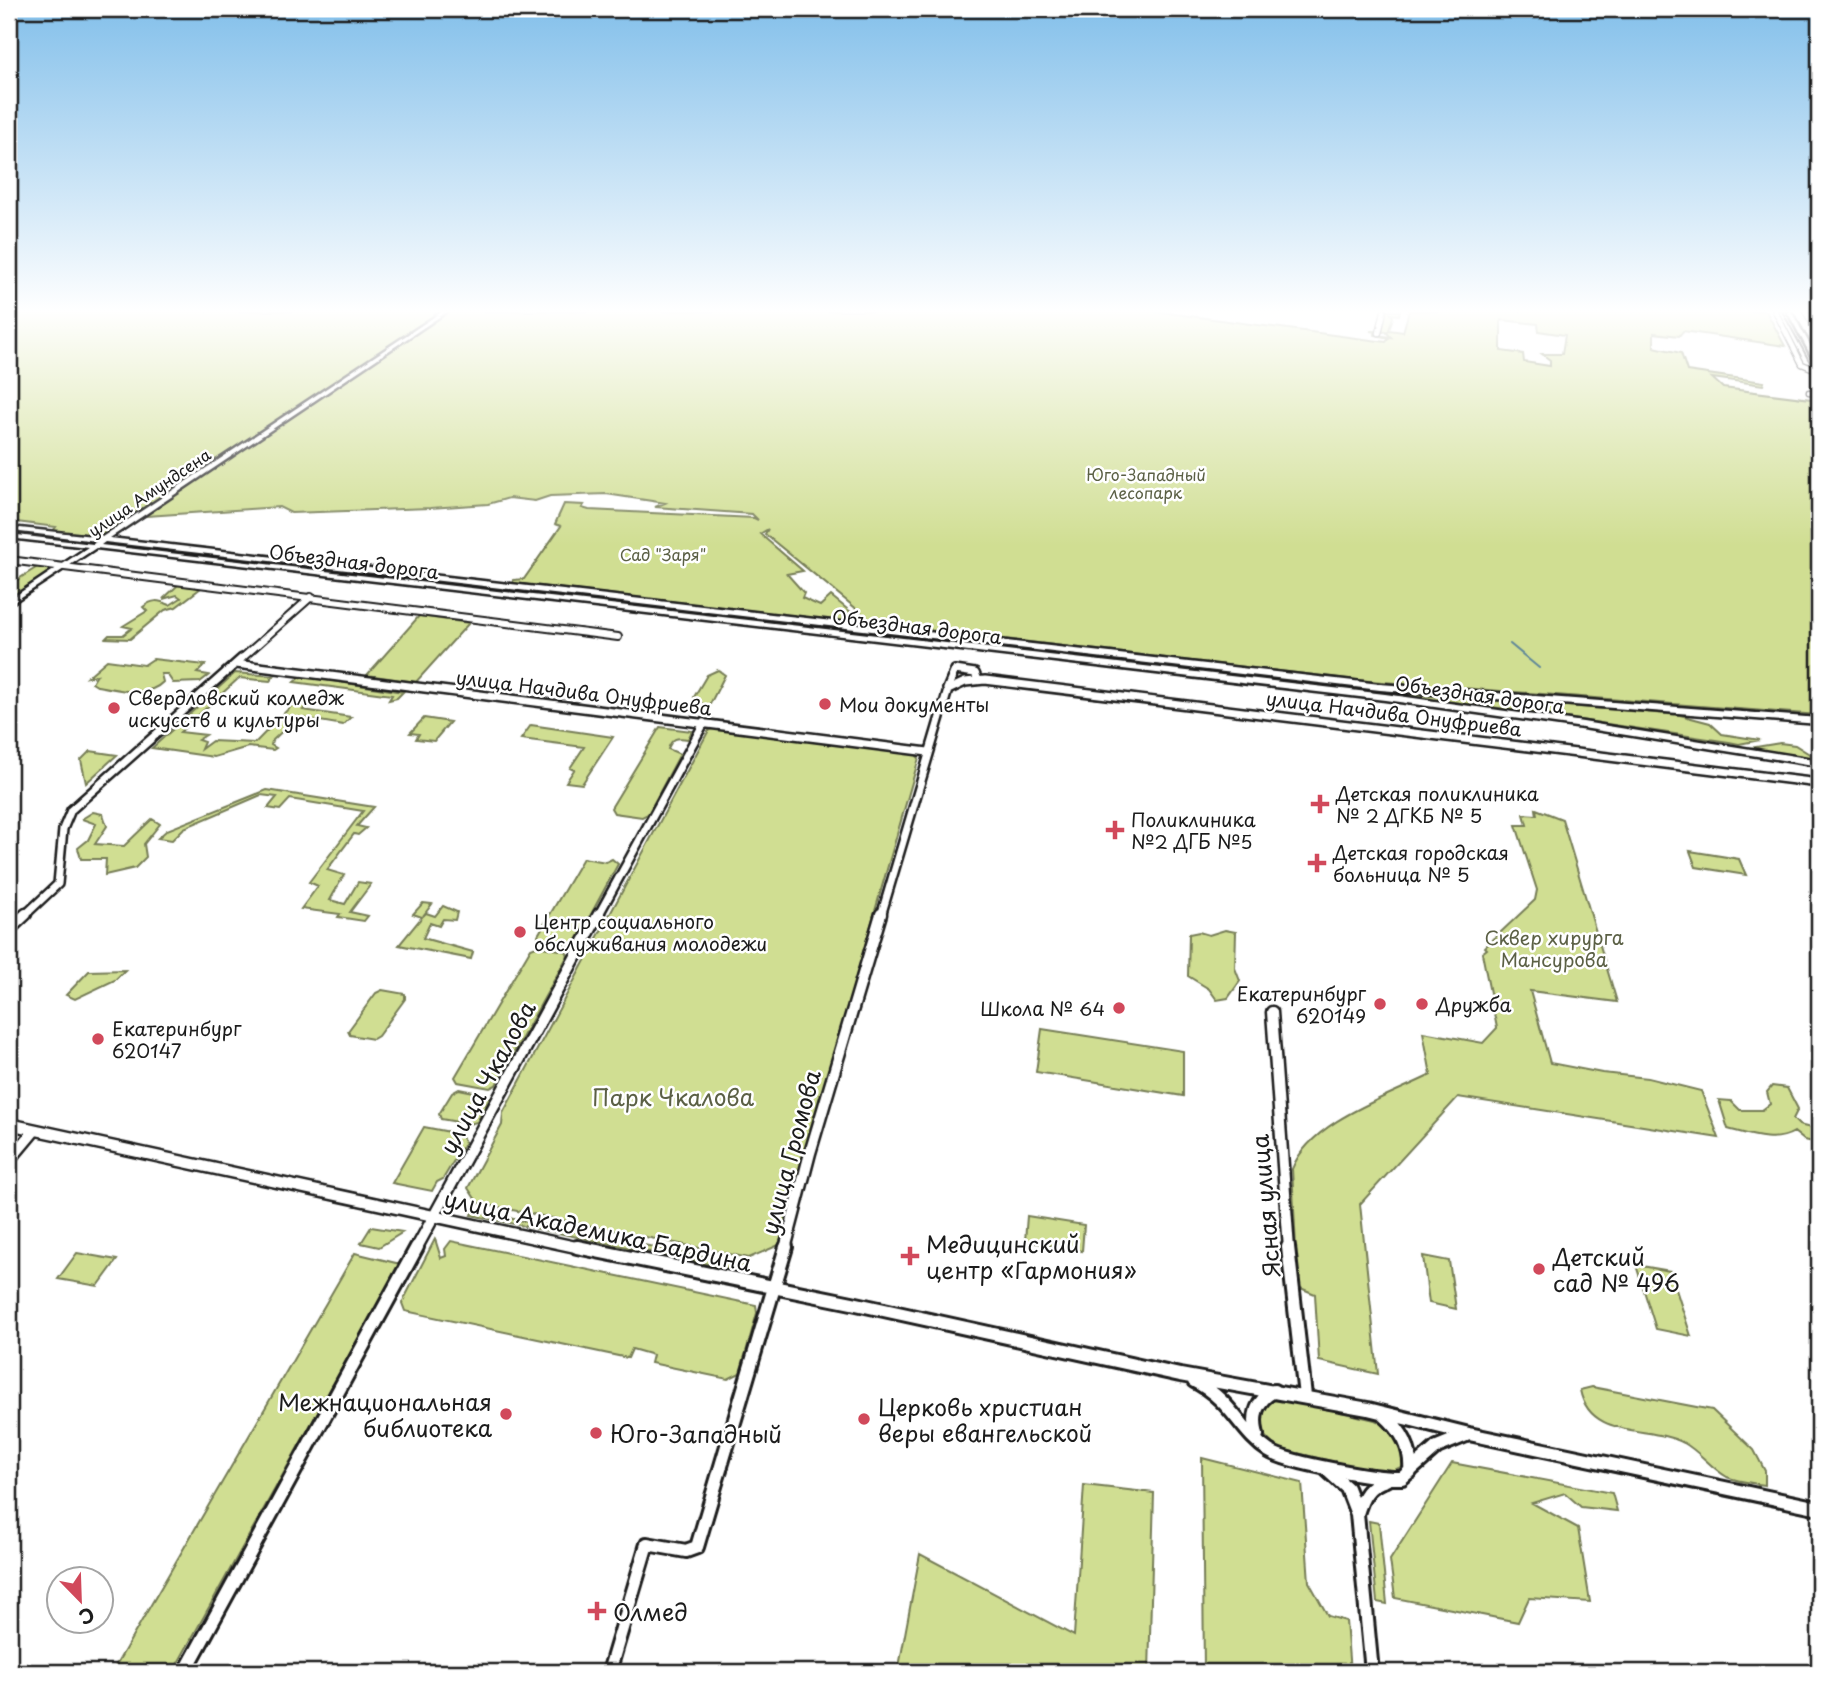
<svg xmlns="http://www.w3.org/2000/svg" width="1828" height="1681" font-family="'Playpen Sans',sans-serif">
<rect width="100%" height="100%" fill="#fff"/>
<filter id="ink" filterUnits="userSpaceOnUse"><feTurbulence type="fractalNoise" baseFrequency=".0143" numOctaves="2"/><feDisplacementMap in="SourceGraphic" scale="14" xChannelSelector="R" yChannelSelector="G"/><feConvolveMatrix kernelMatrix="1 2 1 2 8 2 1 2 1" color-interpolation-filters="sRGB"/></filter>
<g filter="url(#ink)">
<!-- green -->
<path fill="#d0de92" stroke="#767d57" stroke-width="2" fill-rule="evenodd" d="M9 311H1153L1386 342 1389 338 1375 335V332L1370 331H1378L1377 335 1391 337 1387 333 1389 331 1382 332 1386 311H1400L1399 315 1391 314 1393 317 1389 330 1403 332 1409 311H1766L1785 346 1683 331 1679 336 1654 333V347L1681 353 1687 371 1764 382 1763 385 1712 378 1723 388 1819 400V715L1356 680 875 624 765 534 768 529 760 534 803 571 787 574 804 593 802 598 820 606 831 596 857 617 858 623 512 583 514 580 524 579 561 526 555 524 564 504 584 505 582 508 589 510 754 518 758 520 752 514 655 507 665 503 606 494 550 496 535 501 509 498 488 504 430 508 291 513 279 507 132 517 102 535 52 532 56 527 9 521ZM1501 320 1538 324 1539 331 1565 335 1562 354H1542L1550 360V366L1524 362 1523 354 1501 351Z
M115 544 1471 699 1472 705 112 546Z
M39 566 58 567 9 600V585Z
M178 585 201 588 176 607 165 610 130 639 106 638 109 635H123L132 628 123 626 147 611 143 607C153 599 158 600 170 605L181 598 177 595 163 599Z
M419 616 469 623 416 682 367 675Z
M153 659 205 665 197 673 209 675 200 682 173 683 167 674H161L163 682C147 699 117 689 97 686L92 683 97 675 87 677 107 660 144 665Z
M718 670 725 675 708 708 694 697 707 675Z
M235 673 274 676 270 681 239 678 180 732 206 735 198 740 204 742 201 749 212 741 255 743 295 702 308 703 303 710 351 717 343 725 297 717 272 741 271 745 276 748 273 750 248 747 214 757 152 748Z
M301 676 403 692 397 698 389 700 392 695 294 682Z
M1477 699 1680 715 1710 723 1722 734 1760 740 1739 744 1729 742 1478 705 1475 703Z
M424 718 450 722 434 741 416 739 419 734 410 733Z
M531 725 613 737 582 784 566 782 574 770 570 768 584 747 521 739Z
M660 727 692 731 688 739C676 737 672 738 668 749L680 754 648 814 642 817 614 813 611 808Z
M717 728 915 754 919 758 779 1245 749 1258 478 1203 468 1188 502 1125 503 1113 709 730Z
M1780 743 1795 745 1819 760 1750 748Z
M90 751 117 755 86 783 81 760Z
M267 790 374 807 357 826 366 828 358 835 354 834 327 870 344 875 330 900 345 904 358 882 371 884 350 912 368 916 364 921 338 917 340 914 301 909 318 886 309 882 363 811 290 799 280 810 268 808 277 797 261 795 184 828 172 840 158 838 167 830Z
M1536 809 1562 819 1617 1002 1530 991 1550 1063 1602 1073 1648 1078 1701 1091 1719 1138 1458 1097 1360 1204 1378 1374 1319 1361 1315 1294 1298 1287 1292 1169C1311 1121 1387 1097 1431 1075L1423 1032 1483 1043 1497 1028 1482 953 1487 949 1485 947 1535 900 1537 890 1516 825H1527L1524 814 1537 815Z
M93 812 103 814 107 826 95 844 124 846 152 819 160 824 144 844 146 857 135 868 105 875 106 859H81L78 848 88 840 96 824 82 819Z
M1690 851 1739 859 1746 875 1696 867Z
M583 858 606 862 612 859 618 864 576 942 570 945 539 940 538 935Z
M423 903 432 904 423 916 426 913 435 916 443 906 457 912 455 920 443 919 439 926 430 923 423 938 473 952 471 959 399 945 422 917 413 914Z
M1225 930 1236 932 1235 968 1240 981 1228 998 1217 1000 1209 989 1188 976 1189 934 1199 932 1209 935Z
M536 946 566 951 568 955 496 1085 490 1088 458 1082 455 1077 531 948Z
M125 970 115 980 75 999 66 995 89 971Z
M382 990 405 994V999L378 1036 373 1039 350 1035 348 1031 376 993Z
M1042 1029 1183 1051V1096L1036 1072Z
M1772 1086 1787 1088 1798 1109 1793 1119 1799 1125 1819 1130V1143L1804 1140 1794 1132C1775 1144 1748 1134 1728 1129L1719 1100 1731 1101 1740 1110H1762L1770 1104 1767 1092Z
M459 1089 484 1094 490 1098 477 1122 469 1124 441 1119 439 1114 452 1093Z
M424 1127 460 1134 465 1142 443 1179 437 1182 432 1191 392 1183Z
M473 1211 744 1265 742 1271 471 1215Z
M1027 1216 1084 1225 1082 1251 1025 1241Z
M371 1227 403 1232 379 1247 361 1243Z
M435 1239 441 1258 446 1256 445 1249 451 1241 756 1305 757 1313 740 1373 728 1379 651 1363 653 1355 632 1349 628 1358 405 1311 402 1303Z
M77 1253 117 1260 98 1286 58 1279Z
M355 1253 400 1264 173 1672H112Z
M1423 1256 1449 1261 1456 1309 1429 1303Z
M1636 1265 1670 1271 1691 1336 1656 1329Z
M1592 1387 1712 1410 1754 1450 1765 1471V1485C1753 1483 1738 1482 1727 1477 1711 1468 1700 1452 1684 1443 1650 1425 1590 1440 1580 1390Z
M1280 1398 1375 1420 1386 1425 1405 1446V1465L1386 1474 1276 1448 1263 1434 1259 1416 1268 1403Z
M1202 1458 1302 1483 1309 1582 1328 1616 1346 1621 1350 1672H1204Z
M1452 1463 1612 1493 1617 1511 1581 1507 1565 1493 1532 1503 1578 1528 1590 1602 1529 1598 1518 1622 1395 1598 1390 1560Z
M1084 1485 1154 1493 1149 1672H898L920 1554 1074 1636Z
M1369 1521 1379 1523 1387 1604 1377 1602Z"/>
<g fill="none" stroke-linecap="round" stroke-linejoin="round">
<!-- stream -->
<path stroke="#5e8799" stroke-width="2" d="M1510 644 1539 668"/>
<!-- minor-far4 casing -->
<g stroke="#1c1c1c" stroke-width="7">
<path id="minor-far4" d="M1775 311 1802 364 1819 371
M1805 311 1819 335
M1379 333 1384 311
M1809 392 1819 393"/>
</g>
<!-- minor-far3 casing -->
<g stroke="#1c1c1c" stroke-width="10">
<path id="minor-far3" d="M9 560 618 637
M240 660 311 597"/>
</g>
<!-- minor-far2 casing -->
<g stroke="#1c1c1c" stroke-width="12">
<path id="minor-far2" d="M236 664 928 752
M947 689 955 670 975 673 978 680
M24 916 58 884 63 829 71 810 242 658
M598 916 704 723
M881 916 948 690 965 682 985 680 1819 783"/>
</g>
<!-- minor-far1 casing -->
<g stroke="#1c1c1c" stroke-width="15">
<path id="minor-far1" d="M9 930 26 914
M1272 1012 1289 1249
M9 1124 585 1249
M9 1161 35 1130
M416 1249 599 914
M785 1249 810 1153 881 914"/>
</g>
<!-- minor casing -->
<g stroke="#1c1c1c" stroke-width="18">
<path id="minor" d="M577 1247 852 1303 1180 1375 1368 1409 1469 1434 1819 1508
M1288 1247 1305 1396
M1194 1381C1232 1400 1240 1432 1269 1451 1288 1463 1378 1479 1402 1478L1437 1447 1469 1434
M1384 1415C1402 1431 1412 1448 1410 1472
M1257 1435C1252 1415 1256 1401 1274 1391
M1326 1469 1347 1488 1357 1514
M185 1672 417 1247
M609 1672 647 1544 686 1551 697 1547 786 1247
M1372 1672 1357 1514C1362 1497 1368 1485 1386 1480"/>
</g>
<!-- major casing -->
<g stroke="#1c1c1c" stroke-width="5">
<path id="major" d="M443 311H448L110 538 1380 684 1819 718V724L1380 690 105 542 101 545 1385 694 1583 722 1819 760V766L1583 728 1385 700 96 548 9 605V600L88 547 9 538V534L93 544 97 541 20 532 17 530 20 528 102 537Z
M1787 311H1791L1819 361V366L1816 365Z"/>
</g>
<!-- minor-far4 -->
<use href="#minor-far4" stroke="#fff" stroke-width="4.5"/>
<!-- minor-far3 -->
<use href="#minor-far3" stroke="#fff" stroke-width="6"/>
<!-- minor-far2 -->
<use href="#minor-far2" stroke="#fff" stroke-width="7"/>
<!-- minor-far1 -->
<use href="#minor-far1" stroke="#fff" stroke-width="10"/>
<!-- minor -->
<use href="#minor" stroke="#fff" stroke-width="12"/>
<!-- major -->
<use href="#major" fill="#fff" fill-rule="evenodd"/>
<!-- tram -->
<path stroke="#1c1c1c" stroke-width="2" d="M1782 311 1819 379"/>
</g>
</g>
<!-- sky -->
<linearGradient id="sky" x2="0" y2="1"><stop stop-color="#82bfea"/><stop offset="0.57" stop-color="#fff"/><stop offset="1" stop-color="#fff" stop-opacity="0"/></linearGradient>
<rect width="1828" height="546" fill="url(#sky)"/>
<!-- markers -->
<g fill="#d1495b" stroke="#fff" stroke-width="2.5">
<circle cx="825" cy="704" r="7"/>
<circle cx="114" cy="708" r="7"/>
<path d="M1316.5 793.5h7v7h7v7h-7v7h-7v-7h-7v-7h7z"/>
<path d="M1111.5 819.5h7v7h7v7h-7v7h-7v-7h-7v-7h7z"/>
<path d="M1313.5 852.5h7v7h7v7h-7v7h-7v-7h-7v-7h7z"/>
<circle cx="520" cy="932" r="7"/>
<circle cx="1380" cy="1004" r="7"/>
<circle cx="1422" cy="1004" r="7"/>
<circle cx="1119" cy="1008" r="7"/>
<circle cx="98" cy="1039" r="7"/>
<path d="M906.5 1245.5h7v7h7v7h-7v7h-7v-7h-7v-7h7z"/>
<circle cx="1539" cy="1269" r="7"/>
<circle cx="506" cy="1414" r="7"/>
<circle cx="864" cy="1419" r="7"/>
<circle cx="596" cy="1433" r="7"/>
<path d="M593.5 1600.5h7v7h7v7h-7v7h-7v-7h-7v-7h7z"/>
</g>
<g text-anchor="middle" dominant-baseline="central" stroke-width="5" stroke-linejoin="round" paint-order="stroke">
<!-- far-park labels -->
<g font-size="16" fill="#5b6045" stroke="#fff">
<text x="1146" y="474">Юго-Западный<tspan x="1146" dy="18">лесопарк</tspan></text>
<text x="663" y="554">Сад "Заря"</text>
</g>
<!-- far-street labels -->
<g font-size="16" fill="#1c1c1c" stroke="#fff">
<text transform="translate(149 492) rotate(-34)">улица Амундсена</text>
</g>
<!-- street labels -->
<g font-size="19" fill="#1c1c1c" stroke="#fff">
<text transform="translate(354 561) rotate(7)">Объездная дорога</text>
<text transform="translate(917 626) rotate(7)">Объездная дорога</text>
<text transform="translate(584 692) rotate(7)">улица Начдива Онуфриева</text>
<text transform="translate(1480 694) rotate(8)">Объездная дорога</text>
<text transform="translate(1394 713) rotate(7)">улица Начдива Онуфриева</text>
</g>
<!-- poi labels -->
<g font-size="19" fill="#1c1c1c" stroke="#fff" text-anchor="start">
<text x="128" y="697">Свердловский колледж<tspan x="128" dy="22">искусств и культуры</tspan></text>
<text x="839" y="704">Мои документы</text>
<text x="1336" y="793">Детская поликлиника<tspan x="1336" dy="22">№ 2 ДГКБ № 5</tspan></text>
<text x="1131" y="819">Поликлиника<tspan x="1131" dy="22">№2 ДГБ №5</tspan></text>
<text x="1333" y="852">Детская городская<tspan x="1333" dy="22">больница № 5</tspan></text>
<text x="534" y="921">Центр социального<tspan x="534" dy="22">обслуживания молодежи</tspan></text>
<text x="1366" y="993" text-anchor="end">Екатеринбург<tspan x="1366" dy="22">620149</tspan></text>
<text x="1436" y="1004">Дружба</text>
<text x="1105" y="1008" text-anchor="end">Школа № 64</text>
<text x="112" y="1028">Екатеринбург<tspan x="112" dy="22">620147</tspan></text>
</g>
<!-- park labels -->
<g font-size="19" fill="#5b6045" stroke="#fff">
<text x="1554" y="937">Сквер хирурга<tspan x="1554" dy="22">Мансурова</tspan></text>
</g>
<!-- near-street labels -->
<g font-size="23" fill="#1c1c1c" stroke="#fff">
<text transform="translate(487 1077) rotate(-61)">улица Чкалова</text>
<text transform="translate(790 1152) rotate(-75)">улица Громова</text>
<text transform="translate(1265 1206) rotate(-95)">Ясная улица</text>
<text transform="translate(598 1230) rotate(12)">улица Академика Бардина</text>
</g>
<!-- near-park labels -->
<g font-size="23" fill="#5b6045" stroke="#fff">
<text x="673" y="1096">Парк Чкалова</text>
</g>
<!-- near-poi labels -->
<g font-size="23" fill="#1c1c1c" stroke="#fff" text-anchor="start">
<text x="926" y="1243">Медицинский<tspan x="926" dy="26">центр «Гармония»</tspan></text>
<text x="1553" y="1256">Детский<tspan x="1553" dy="26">сад № 496</tspan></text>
<text x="492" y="1401" text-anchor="end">Межнациональная<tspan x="492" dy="26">библиотека</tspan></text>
<text x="878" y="1406">Церковь христиан<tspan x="878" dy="26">веры евангельской</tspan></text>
<text x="610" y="1433">Юго-Западный</text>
<text x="613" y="1611">Олмед</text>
</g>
</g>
<!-- margin -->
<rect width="1828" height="1681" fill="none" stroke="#fff" stroke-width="35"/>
<rect x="18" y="18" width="1793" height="1646" fill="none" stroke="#1c1c1c" stroke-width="2.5" filter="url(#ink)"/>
<!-- north arrow -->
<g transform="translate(80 1600) rotate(157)"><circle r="33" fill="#ffffff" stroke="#a4a4a4" stroke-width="2"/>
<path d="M0-5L12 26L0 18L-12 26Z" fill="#d1495b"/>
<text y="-10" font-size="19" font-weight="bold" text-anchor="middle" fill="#1c1c1c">С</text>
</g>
</svg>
